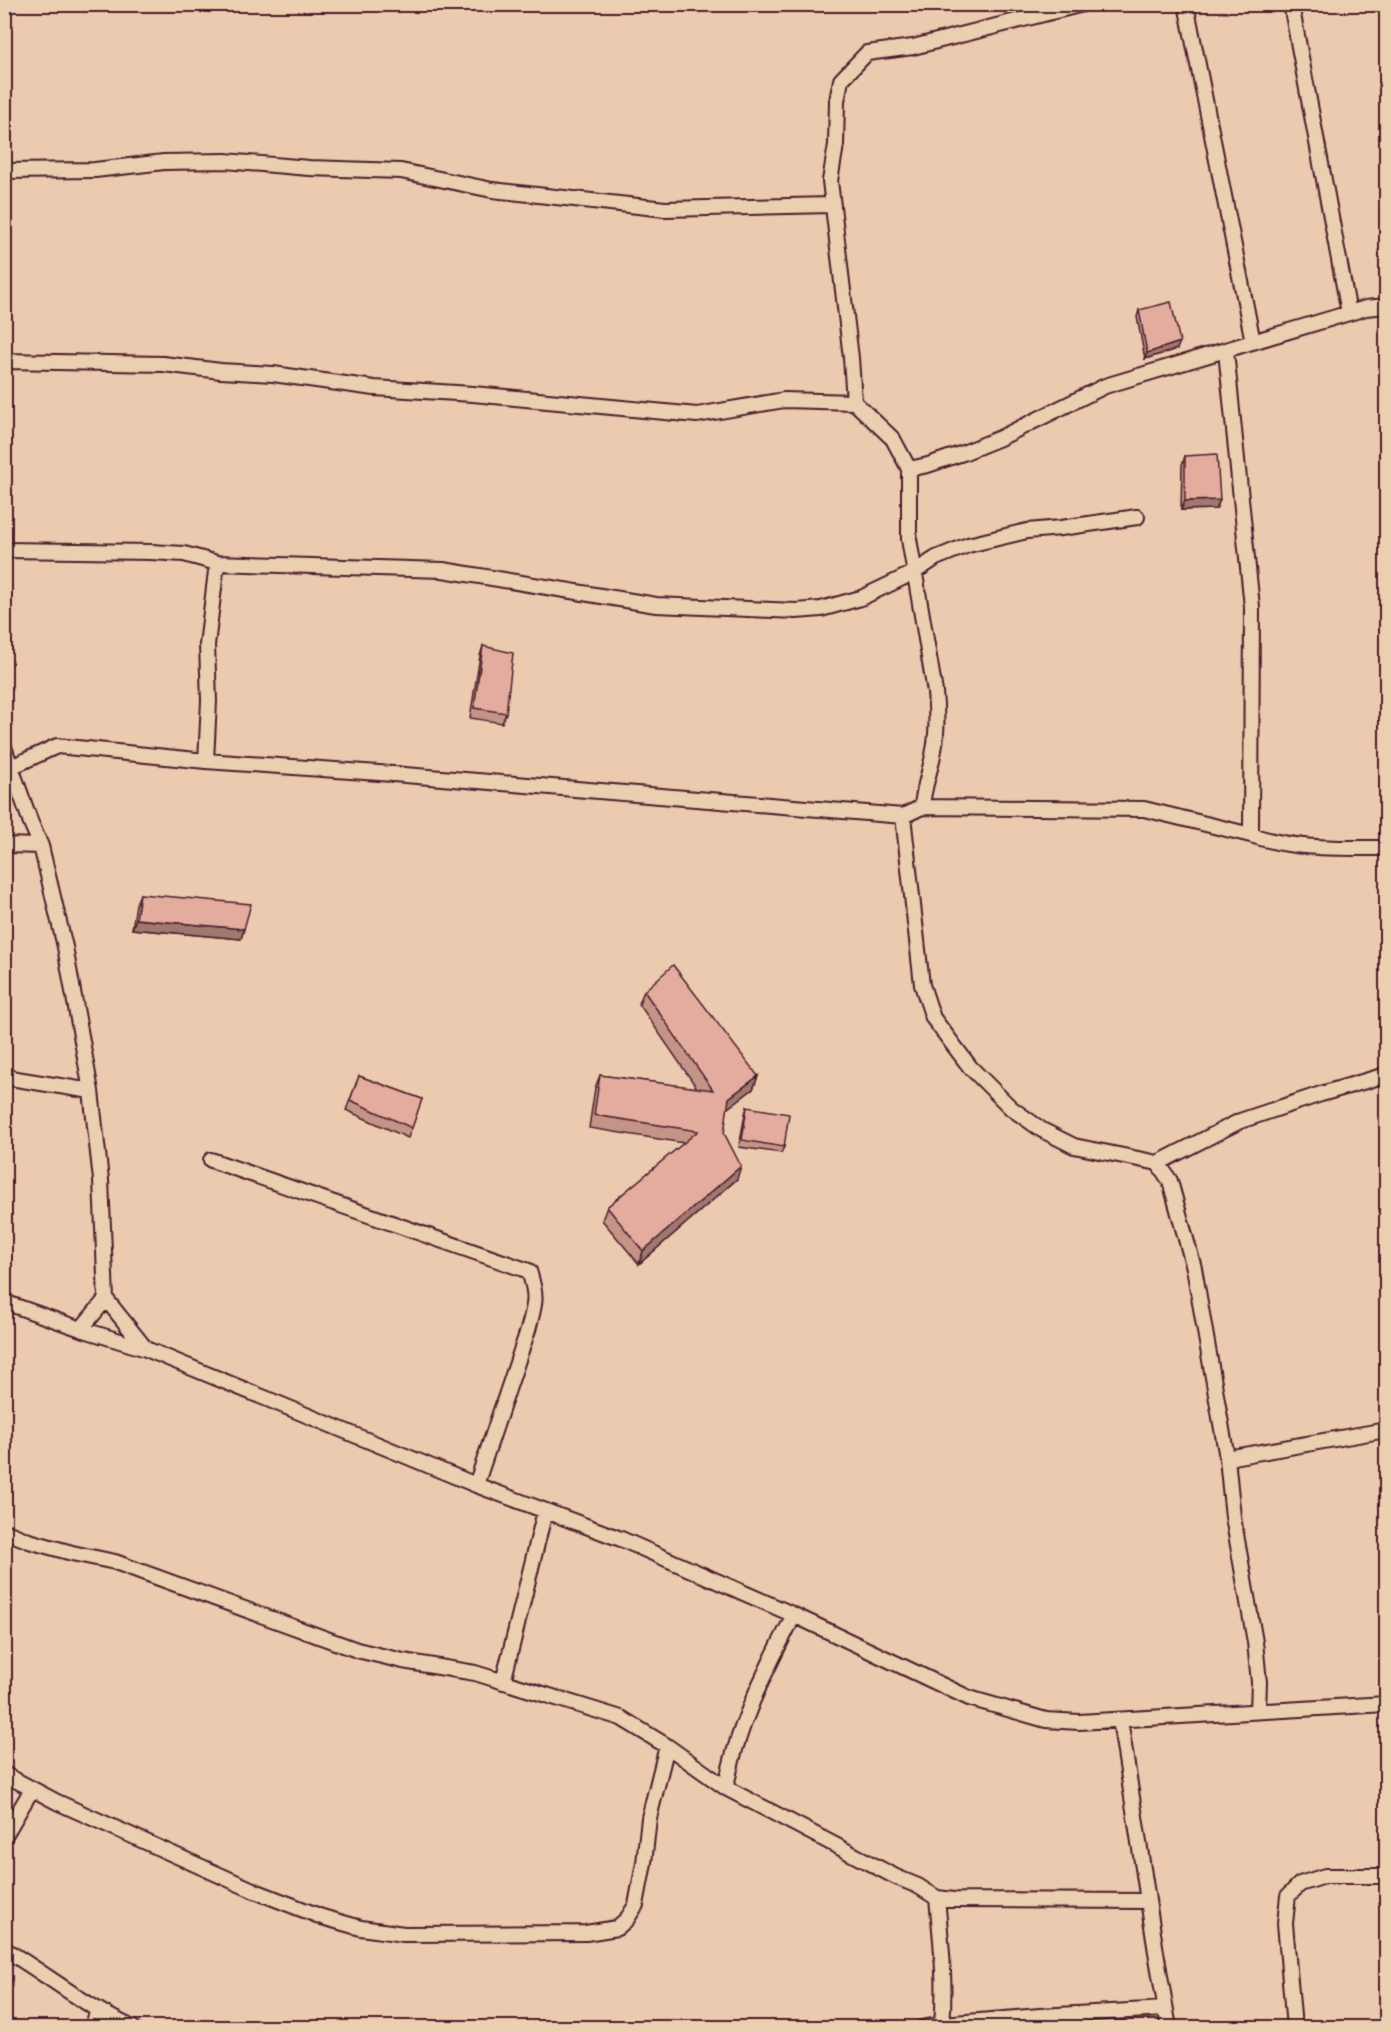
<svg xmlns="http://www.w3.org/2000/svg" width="1391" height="2032" font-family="Dekko,sans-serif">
<rect width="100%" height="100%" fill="#ebcaaf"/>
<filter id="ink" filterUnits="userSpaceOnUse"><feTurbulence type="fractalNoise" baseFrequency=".0167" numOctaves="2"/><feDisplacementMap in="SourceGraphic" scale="12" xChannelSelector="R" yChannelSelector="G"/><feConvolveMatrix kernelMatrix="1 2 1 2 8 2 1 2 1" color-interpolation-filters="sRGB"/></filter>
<g filter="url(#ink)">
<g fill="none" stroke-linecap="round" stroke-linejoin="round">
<!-- minor casing -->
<g stroke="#4a1f2b" stroke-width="18">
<path id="minor" d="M1186 4 1253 342
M1291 4 1349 313
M4 171 95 170 164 162 225 161 309 168 401 171 492 190 665 209 832 205
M1226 351 1252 607 1251 835
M4 361 163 364 221 371 273 374 374 388 473 394 697 415 784 400 854 402
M909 469 928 465 963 453 1000 438 1105 386 1366 308 1386 306
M4 550 151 552 184 554 217 563 207 645 209 701 206 761
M217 563 443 570 656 605 796 611 821 609 861 598 913 573 936 558 968 545 1027 531 1061 528 1137 517
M4 747 11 767
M922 807 1144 809 1251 835C1295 850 1341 848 1386 848
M903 816 922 985 933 1018 970 1067 1011 1108 1042 1130 1074 1146 1158 1163 1240 1121 1321 1094 1386 1075
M4 845 41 846
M4 1077 91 1091
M211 1160 529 1271C538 1299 535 1303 528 1330L476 1485
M1158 1163 1170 1181 1194 1268 1227 1458 1233 1517 1255 1642 1259 1682 1258 1711
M4 1302 81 1329 146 1349 476 1485 621 1539 794 1615 969 1698 1046 1720 1079 1722 1386 1704
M81 1329 106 1299
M146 1349 106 1299 101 1180 91 1091 65 947 41 846 31 823 11 767 57 746 206 761 393 774 903 816 922 807C923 789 930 772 933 755 938 734 937 713 935 692L909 539V469L893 439 854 402 851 358 830 181 836 145 837 101 841 80 867 53 913 47 1083 4
M1227 1458 1386 1430
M4 1531 29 1541 72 1553 115 1562 357 1650 403 1661 475 1673 621 1718 667 1746 726 1788 896 1877 918 1886 937 1898C941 1941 946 1981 942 2024L1040 2016 1165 2009
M503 1682 545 1511
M1120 1720 1156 1952 1169 2028
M4 1774 57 1802 255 1891 322 1917 361 1928 404 1934 586 1933 617 1928 627 1919 636 1905 644 1863 649 1818 667 1746
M726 1788C736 1727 766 1670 794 1615
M4 1837 32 1789
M937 1898 954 1900 1148 1901
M4 1949C48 1975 86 2007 133 2028
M92 2028 98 2010
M922 2028 942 2024
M1294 2028 1285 1923 1288 1896 1300 1884 1325 1876H1386"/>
</g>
<!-- minor -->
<use href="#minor" stroke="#eacfb1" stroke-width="14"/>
</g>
<!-- wall -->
<path fill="#c49488" stroke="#4a1f2b" stroke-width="1.5" d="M1139 310 1177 349 1145 359 1137 317Z
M1185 456 1220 500 1216 509 1181 510 1182 465Z
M483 646 506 713 502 723 470 718 480 656Z
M140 894 244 929 241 939 132 929 136 904Z
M644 991 758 1076 753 1089 727 1108 724 1133 737 1179 639 1264 602 1220 607 1207 684 1143 589 1128 595 1088 600 1075 697 1088 639 1004Z
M359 1076 422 1099 408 1138 346 1110Z
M747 1107 784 1147 781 1153 739 1147 745 1114Z"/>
<!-- shaded-wall -->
<path fill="#a0786f" stroke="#4a1f2b" stroke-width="1.5" d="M1180 342 1177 349 1145 359 1147 353Z
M1220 500 1216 509 1181 510 1185 501Z
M136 919 244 929 241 939 132 929Z
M758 1076 753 1089 724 1111 729 1098Z
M741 1166 737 1179 639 1264 643 1251Z"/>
<!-- building -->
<path fill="#e4ac9e" stroke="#4a1f2b" stroke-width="1.5" d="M1171 302 1180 342 1147 353 1139 310Z
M1217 454 1220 500 1185 501V456Z
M483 646 513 653 506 713 474 708Z
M140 894 251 904 244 929 136 919Z
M673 965 758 1076 729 1098 724 1133 741 1166 643 1251 607 1207 698 1131 594 1115 600 1075 713 1090 644 991Z
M359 1076 422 1099 412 1128 350 1100Z
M747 1107 789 1114 784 1147 742 1140Z"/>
</g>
<!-- margin -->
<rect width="1391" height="2032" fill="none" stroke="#eacfb1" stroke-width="24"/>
<rect x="12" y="12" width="1367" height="2008" fill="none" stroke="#4a1f2b" stroke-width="2" filter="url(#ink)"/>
</svg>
